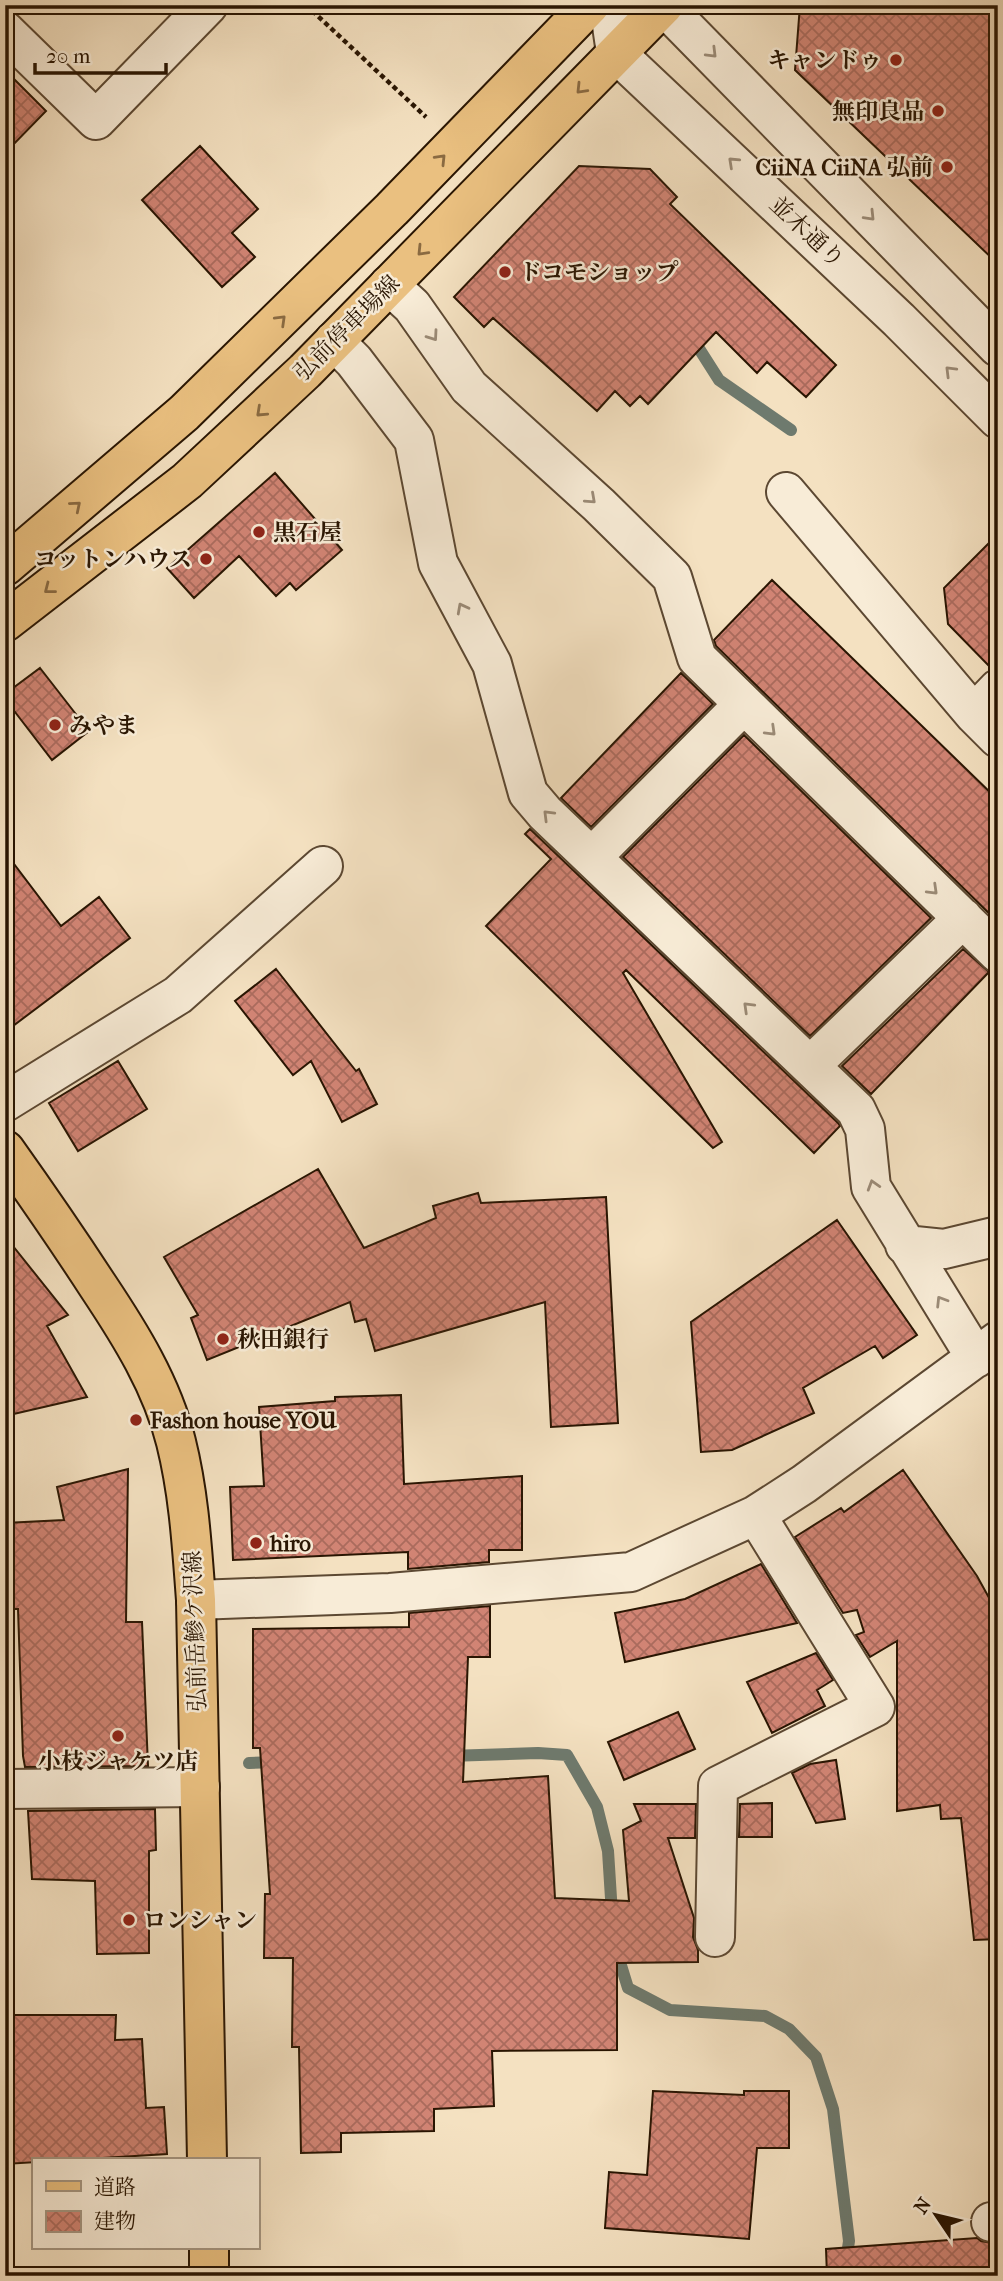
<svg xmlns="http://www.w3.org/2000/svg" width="1003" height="2281" font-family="'IM FELL French Canon','Noto Serif JP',serif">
<defs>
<pattern id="building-cross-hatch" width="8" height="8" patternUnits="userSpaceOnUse" patternTransform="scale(1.75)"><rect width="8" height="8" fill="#d18474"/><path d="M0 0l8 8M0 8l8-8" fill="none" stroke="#aa6b5d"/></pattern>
</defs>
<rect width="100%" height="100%" fill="#f4e1c1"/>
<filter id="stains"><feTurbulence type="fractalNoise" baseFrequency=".00286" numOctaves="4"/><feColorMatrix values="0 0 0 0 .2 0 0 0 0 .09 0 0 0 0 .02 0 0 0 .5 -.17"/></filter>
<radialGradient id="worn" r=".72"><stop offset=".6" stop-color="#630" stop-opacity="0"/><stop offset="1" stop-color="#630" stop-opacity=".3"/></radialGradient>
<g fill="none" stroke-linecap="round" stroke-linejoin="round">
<!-- stream -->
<path stroke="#6e7a6e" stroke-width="12" d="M691 336 719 380 791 430
M449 1756 538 1753 567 1755 597 1807 608 1851 612 1914
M249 1763 277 1762
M616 1949 628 1988 670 2010 765 2016 789 2029 816 2057 833 2109 849 2241 846 2262"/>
</g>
<!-- building -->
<path fill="url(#building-cross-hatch)" stroke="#291502" stroke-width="2" d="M800 5H998V264L795 70Z
M5 70 46 111 5 153Z
M200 146 258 209 232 233 255 257 222 287 142 200Z
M579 166 650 169 677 197 670 204 836 365 806 397 767 362 757 373 716 332 648 404 640 396 630 406 615 391 597 411 493 318 484 327 454 297Z
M275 473 342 550 296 590 290 583 276 596 239 556 194 598 167 568Z
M998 534V668H991L948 624 944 588Z
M772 580 998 800V922L716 646 714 640Z
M40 668 89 731 52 760 5 699V694Z
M681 673 713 704 591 827 561 798Z
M744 735 931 918 810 1036 623 857Z
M530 829 838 1123 840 1126 814 1153 626 970 623 973 722 1142 713 1148 486 926 551 859 525 834Z
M5 852 61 926 99 897 130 938 5 1032Z
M963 949 989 972 871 1094 842 1066Z
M276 969 356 1071 359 1069 377 1104 342 1122 311 1061 293 1075 235 1001Z
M118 1061 147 1109 78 1151 49 1103Z
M318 1169 364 1248 436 1218 433 1206 478 1193 481 1203 606 1197 618 1423 551 1427 545 1302 375 1351 366 1319 355 1322 350 1302 207 1360 191 1318 198 1315 164 1257Z
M837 1220 917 1335 883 1358 875 1346 803 1388 814 1413 732 1450 701 1452 691 1322Z
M5 1236 68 1315 47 1326 87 1397 5 1416Z
M401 1395 404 1484 522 1476V1550H489V1562L408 1569V1552L233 1560 230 1487 264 1486 259 1407 335 1401V1397Z
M128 1469 126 1622H142L148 1766 25 1767 23 1756 18 1609H5V1523L64 1520 57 1487Z
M903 1470 977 1576 998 1614V1939L974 1940 961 1818 941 1819 940 1805 897 1811V1641L870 1657 856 1635 864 1632 857 1610 843 1613 795 1537 841 1508 844 1512Z
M761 1564 797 1623 625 1662 615 1613 685 1599Z
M490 1606V1657H468L463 1782 548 1776 555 1898 629 1901 623 1830 641 1821 634 1804H696L695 1838H668L694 1918 693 1937 698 1950V1962L617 1963V2050L492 2051 494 2106 434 2109V2131L341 2133V2152L301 2153 299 2047H292L293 1958H264L265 1894H270L260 1748H253V1629L409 1627V1613Z
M816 1653 833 1680 817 1690 825 1706 772 1733 747 1682Z
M678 1712 695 1749 624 1780 608 1742Z
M836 1760 845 1819 816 1823 792 1773 810 1764Z
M772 1803V1837H739L740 1804Z
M155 1809 156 1850 149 1851V1953L97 1954 95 1881 32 1879 28 1811Z
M5 2015H116L115 2040 142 2039 146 2108 164 2107 167 2154 5 2164Z
M653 2091 744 2095V2091H789V2148H757L749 2239 605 2228 609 2172 647 2175Z
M977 2238 981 2241 998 2244V2276H827L826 2249Z"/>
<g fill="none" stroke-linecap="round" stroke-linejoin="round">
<!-- minor casing -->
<g stroke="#5c4832" stroke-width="42">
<path id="minor" d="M609 5 616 53 899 320 998 419
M663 5 998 347
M5 31 96 120 208 5
M389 285 412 306 469 387 599 505 672 577 697 658 998 953
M334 341 354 361 414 440 438 563 492 664 528 793 545 813 856 1110 865 1129 871 1187 976 1358
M786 492 974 714 998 738
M974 714 998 689
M592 857 744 704
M810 1066 963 918
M5 1102 178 995 323 866
M905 1245 944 1249 998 1236
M196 1600 390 1593 631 1572 756 1515 804 1484 998 1341
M5 1789 200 1787
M715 1937 718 1786 875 1707 756 1515
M991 2222H998"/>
</g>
<!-- major casing -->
<g stroke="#291502" stroke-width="42">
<path id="major" d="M5 566 184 413 392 209 590 5
M5 622 187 481 305 371 664 5
M5 1150C37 1195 68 1240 98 1286 130 1334 162 1385 176 1442 189 1494 192 1547 196 1600L207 2160
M209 2248V2276"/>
</g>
<!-- path -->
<path stroke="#291502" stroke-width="4.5" stroke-dasharray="5 3.5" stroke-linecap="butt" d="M306 5 426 117"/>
<!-- minor -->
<use href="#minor" stroke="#f8ecd7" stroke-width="38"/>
<!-- major -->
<use href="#major" stroke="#eac080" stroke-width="38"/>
</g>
<!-- one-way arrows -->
<defs><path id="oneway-chevron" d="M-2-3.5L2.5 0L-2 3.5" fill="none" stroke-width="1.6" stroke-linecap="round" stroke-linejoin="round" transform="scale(1.75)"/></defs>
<g stroke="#9b8b77">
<use href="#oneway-chevron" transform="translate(712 53) rotate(45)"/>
<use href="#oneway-chevron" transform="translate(733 162) rotate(-137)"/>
<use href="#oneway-chevron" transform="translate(870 216) rotate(46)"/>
<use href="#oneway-chevron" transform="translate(433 336) rotate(55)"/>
<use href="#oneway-chevron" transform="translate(950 371) rotate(-135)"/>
<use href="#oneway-chevron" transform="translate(591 499) rotate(42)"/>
<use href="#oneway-chevron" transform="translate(462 608) rotate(-118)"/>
<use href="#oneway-chevron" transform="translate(771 731) rotate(44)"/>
<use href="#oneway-chevron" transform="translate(548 815) rotate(-135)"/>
<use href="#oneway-chevron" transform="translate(933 890) rotate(44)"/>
<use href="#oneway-chevron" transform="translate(748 1007) rotate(-136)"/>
<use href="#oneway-chevron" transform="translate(873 1185) rotate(-107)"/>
<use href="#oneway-chevron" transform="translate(941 1301) rotate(-122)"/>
</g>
<g stroke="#8a6a41">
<use href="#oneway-chevron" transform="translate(581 89) rotate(134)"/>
<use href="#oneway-chevron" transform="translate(441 159) rotate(-46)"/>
<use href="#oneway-chevron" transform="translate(422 251) rotate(134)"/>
<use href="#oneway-chevron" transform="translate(281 320) rotate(-44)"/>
<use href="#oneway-chevron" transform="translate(261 412) rotate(137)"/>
<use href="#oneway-chevron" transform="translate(76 506) rotate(-40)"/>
<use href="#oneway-chevron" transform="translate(49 589) rotate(142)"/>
</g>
<!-- markers -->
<g fill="#8f2418" stroke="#f8ecd7" stroke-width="2.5">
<circle cx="896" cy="60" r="7"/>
<circle cx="938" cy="111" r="7"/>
<circle cx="947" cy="167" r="7"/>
<circle cx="505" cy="272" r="7"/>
<circle cx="259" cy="532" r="7"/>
<circle cx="206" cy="559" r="7"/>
<circle cx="55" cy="725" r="7"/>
<circle cx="223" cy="1339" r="7"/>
<circle cx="136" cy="1420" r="7"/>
<circle cx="256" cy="1543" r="7"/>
<circle cx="118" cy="1736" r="7"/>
<circle cx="129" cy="1920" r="7"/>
</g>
<g text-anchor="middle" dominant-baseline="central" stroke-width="5" stroke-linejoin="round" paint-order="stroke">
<!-- poi labels -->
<g font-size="23" font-weight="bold" fill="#291502" stroke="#f8ecd7" text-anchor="start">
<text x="882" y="60" text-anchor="end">キャンドゥ</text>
<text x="924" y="111" text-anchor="end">無印良品</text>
<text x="933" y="167" text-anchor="end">CiiNA CiiNA 弘前</text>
<text x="519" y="272">ドコモショップ</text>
<text x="273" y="532">黒石屋</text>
<text x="192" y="559" text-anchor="end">コットンハウス</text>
<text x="69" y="725">みやま</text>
<text x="237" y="1339">秋田銀行</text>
<text x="150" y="1420">Fashon house YOU</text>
<text x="270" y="1543">hiro</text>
<text x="118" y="1761" text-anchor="middle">小枝ジャケツ店</text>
<text x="143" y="1920">ロンシャン</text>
</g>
<!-- street labels -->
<g font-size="23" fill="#291502" stroke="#f8ecd7">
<text transform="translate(807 232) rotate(43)">並木通り</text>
<text transform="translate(347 328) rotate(-45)">弘前停車場線</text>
<text transform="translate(195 1631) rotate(-92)">弘前岳鰺ケ沢線</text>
</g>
</g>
<!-- margin -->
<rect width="1003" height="2281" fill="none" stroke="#f4e1c1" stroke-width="28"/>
<rect x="7" y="7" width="989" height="2267" fill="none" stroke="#291502" stroke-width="3.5"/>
<rect x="14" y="14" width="975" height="2253" fill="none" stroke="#291502" stroke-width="2"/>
<!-- legend -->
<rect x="32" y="2158" width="228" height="91" fill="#f8ecd7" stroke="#a59682" stroke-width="2"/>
<rect x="46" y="2181" width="35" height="10" fill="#eac080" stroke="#a59682" stroke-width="2"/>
<text x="94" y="2194" font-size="21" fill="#291502">道路</text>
<rect x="46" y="2211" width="35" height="21" fill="url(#building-cross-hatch)" stroke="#a59682" stroke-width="2"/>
<text x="94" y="2228" font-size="21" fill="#291502">建物</text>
<!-- north arrow -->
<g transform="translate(936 2215) rotate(305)" stroke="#f8ecd7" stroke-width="5" paint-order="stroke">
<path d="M0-5L12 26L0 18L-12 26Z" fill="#291502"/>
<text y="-10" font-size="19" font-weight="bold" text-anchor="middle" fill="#291502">N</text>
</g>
<!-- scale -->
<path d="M35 63v10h131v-10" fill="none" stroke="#291502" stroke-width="3.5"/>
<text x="46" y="63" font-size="21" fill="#291502" stroke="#f8ecd7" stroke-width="5" paint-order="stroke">20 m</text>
<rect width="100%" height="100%" filter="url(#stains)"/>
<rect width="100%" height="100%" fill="url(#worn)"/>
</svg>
